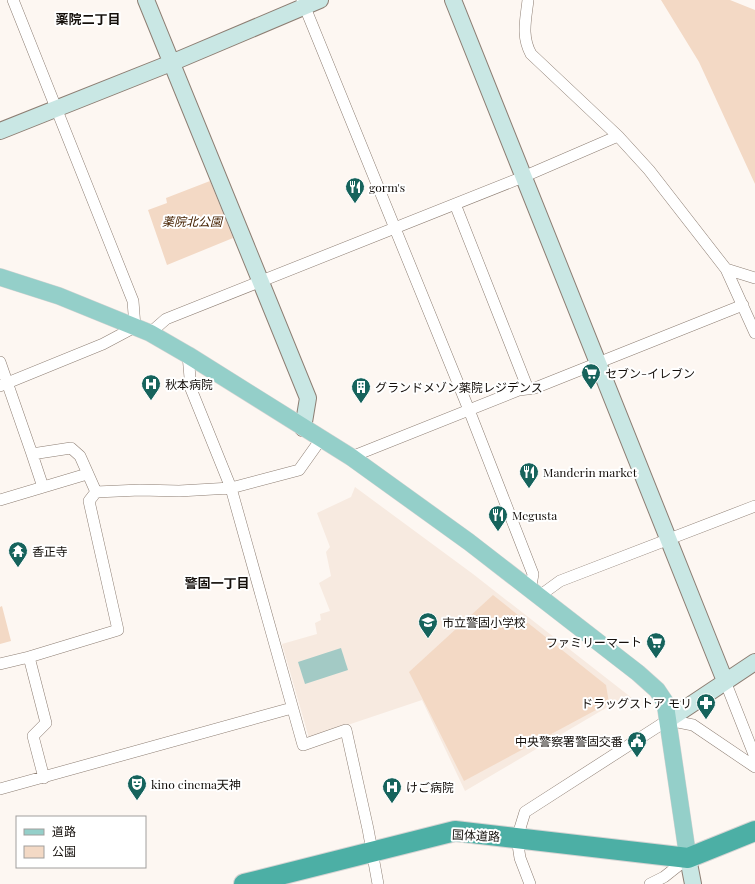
<svg xmlns="http://www.w3.org/2000/svg" width="755" height="884" font-family="'Playfair Display','Noto Sans JP',serif">
<rect width="100%" height="100%" fill="#fdf7f2"/>
<!-- built -->
<path fill="#f7eae0" d="M355 487 473 574 637 702 611 705 465 791 422 700 309 738 282 644 317 634 315 623 321 620 320 614 330 611 319 583 331 576 326 552 330 547 317 513 351 497Z"/>
<!-- green -->
<path fill="#f3d9c5" d="M661 0H730L755 10V184L699 62Z
M210 181 233 238 167 265 148 210 167 203 166 198Z
M493 595 606 685 609 703 464 781 409 672Z
M2 606 11 641 0 644V607Z"/>
<!-- water -->
<path fill="#a3cac5" d="M341 648 348 670 305 684 298 662Z"/>
<g fill="none" stroke-linecap="round" stroke-linejoin="round">
<!-- street casing -->
<g stroke="#8d7e73" stroke-width="12">
<path id="street" d="M302 0 469 410 533 574 530 591
M528 0C526 19 521 36 531 54L618 136 649 170 726 269 755 278
M455 204 528 389
M726 269 755 333
M150 333 166 319 523 177 618 136
M188 355 191 389 231 488 303 745 346 730 368 829 378 884
M0 362 32 454 71 448 80 456 96 492 140 490 179 491 231 488 299 470 321 439
M0 386 103 344 135 327 133 301 13 0
M32 454 43 487
M351 457 519 390 535 388 743 305
M0 500 87 474
M538 597 560 581 755 506
M29 657 118 630 89 501 96 492
M0 664 29 657 46 723 33 736 44 778
M725 681 755 757
M0 789 292 708
M530 884 520 858 517 838 525 812 668 720 693 725 755 767
M650 884 664 877 688 858"/>
</g>
<!-- secondary casing -->
<g stroke="#8d7e73" stroke-width="18">
<path id="secondary" d="M146 0 308 398 303 428
M453 0 725 681
M0 131 171 63 320 0
M668 720 755 662
M688 858 693 884"/>
</g>
<!-- primary casing -->
<g stroke="#d5d4d3" stroke-width="18">
<path id="primary" d="M0 277 59 296 150 333 188 355 351 457 469 542 638 673 657 690 665 702 688 858"/>
</g>
<!-- highway casing -->
<g stroke="#d5d4d3" stroke-width="22">
<path id="highway" d="M244 884 455 831 688 858 755 831"/>
</g>
<!-- street -->
<use href="#street" stroke="#fff" stroke-width="11"/>
<!-- secondary -->
<use href="#secondary" stroke="#c9e7e4" stroke-width="16"/>
<!-- primary -->
<use href="#primary" stroke="#94cfc9" stroke-width="17"/>
<!-- highway -->
<use href="#highway" stroke="#4cafa5" stroke-width="20"/>
</g>
<!-- icons -->
<defs>
<g id="restaurant-pin" transform="scale(1)"><path d="M0 17L-7.5 6A9.5 9.5 0 1 1 7.5 6Z" fill="#16635c" stroke="#fff"/><path d="M-5-6h1v4h1v-4h1v4h1v-4h1v5L-1.5 .5V6h-2V.5L-5-1ZM5-6V6H3V1.5H1.5Q1.5-4 5-6Z" fill="#fff"/></g>
<g id="supermarket-pin" transform="scale(1)"><path d="M0 17L-7.5 6A9.5 9.5 0 1 1 7.5 6Z" fill="#16635c" stroke="#fff"/><path d="M-6-5.5h2.5l.6 2H6L4.5 2H-2.5L-4.4-4H-6ZM-1.5 3.2a1.3 1.3 0 1 0 .1 0ZM3 3.2a1.3 1.3 0 1 0 .1 0Z" fill="#fff"/></g>
<g id="hospital-pin" transform="scale(1)"><path d="M0 17L-7.5 6A9.5 9.5 0 1 1 7.5 6Z" fill="#16635c" stroke="#fff"/><path d="M-5-5h3v3.5h4V-5h3V5h-3V1.5h-4V5h-3Z" fill="#fff"/></g>
<g id="building-pin" transform="scale(1)"><path d="M0 17L-7.5 6A9.5 9.5 0 1 1 7.5 6Z" fill="#16635c" stroke="#fff"/><path d="M-4-6H4V6H1V3H-1V6H-4ZM-2.5-4.3h1.7v1.8h-1.7ZM.8-4.3h1.7v1.8H.8ZM-2.5-1h1.7V.8h-1.7ZM.8-1h1.7V.8H.8Z" fill="#fff"/></g>
<g id="temple-pin" transform="scale(1)"><path d="M0 17L-7.5 6A9.5 9.5 0 1 1 7.5 6Z" fill="#16635c" stroke="#fff"/><path d="M0-6L5-2H3V0L6.5 2.5H4V6H1.5V3h-3V6H-4V2.5H-6.5L-3 0V-2H-5Z" fill="#fff"/></g>
<g id="school-pin" transform="scale(1)"><path d="M0 17L-7.5 6A9.5 9.5 0 1 1 7.5 6Z" fill="#16635c" stroke="#fff"/><path d="M0-5L7-2L0 1L-7-2ZM-4 1L0 2.5L4 1V4Q0 6-4 4Z" fill="#fff"/></g>
<g id="pharmacy-pin" transform="scale(1)"><path d="M0 17L-7.5 6A9.5 9.5 0 1 1 7.5 6Z" fill="#16635c" stroke="#fff"/><path d="M-2-6h4v4h4v4h-4v4h-4v-4h-4v-4h4Z" fill="#fff"/></g>
<g id="civic-pin" transform="scale(1)"><path d="M0 17L-7.5 6A9.5 9.5 0 1 1 7.5 6Z" fill="#16635c" stroke="#fff"/><path d="M-.6-6.5H3V-4.5H.6V-3L4-1V1h2V6H-6V1h2V-1L-.6-3ZM-1.2 2.5V6h2.4V2.5Z" fill="#fff"/></g>
<g id="theatre-pin" transform="scale(1)"><path d="M0 17L-7.5 6A9.5 9.5 0 1 1 7.5 6Z" fill="#16635c" stroke="#fff"/><path d="M-5-5.5Q0-4 5-5.5V0Q5 5 0 6Q-5 5-5 0ZM-3.3-2.5H-1v1.5H-3.3ZM1-2.5H3.3v1.5H1ZM-2.8 1Q0 5.5 2.8 1Z" fill="#fff"/></g>
</defs>
<g fill-rule="evenodd">
<use href="#restaurant-pin" x="355" y="187"/>
<use href="#supermarket-pin" x="591" y="373"/>
<use href="#hospital-pin" x="151" y="384"/>
<use href="#building-pin" x="361" y="387"/>
<use href="#restaurant-pin" x="529" y="472"/>
<use href="#restaurant-pin" x="498" y="515"/>
<use href="#temple-pin" x="18" y="551"/>
<use href="#school-pin" x="428" y="622"/>
<use href="#supermarket-pin" x="656" y="642"/>
<use href="#pharmacy-pin" x="706" y="703"/>
<use href="#civic-pin" x="637" y="741"/>
<use href="#theatre-pin" x="137" y="784"/>
<use href="#hospital-pin" x="392" y="787"/>
</g>
<g text-anchor="middle" dominant-baseline="central" stroke-width="4" stroke-linejoin="round" paint-order="stroke">
<!-- poi labels -->
<g font-size="12" fill="#140f0b" stroke="#fff" text-anchor="start">
<text x="369" y="187">gorm's</text>
<text x="605" y="373">セブン-イレブン</text>
<text x="165" y="384">秋本病院</text>
<text x="375" y="387">グランドメゾン薬院レジデンス</text>
<text x="543" y="472">Manderin market</text>
<text x="512" y="515">Megusta</text>
<text x="32" y="551">香正寺</text>
<text x="442" y="622">市立警固小学校</text>
<text x="642" y="642" text-anchor="end">ファミリーマート</text>
<text x="692" y="703" text-anchor="end">ドラッグストア モリ</text>
<text x="623" y="741" text-anchor="end">中央警察署警固交番</text>
<text x="151" y="784">kino cinema天神</text>
<text x="406" y="787">けご病院</text>
</g>
<!-- park labels -->
<g font-size="12" font-style="italic" fill="#452100" stroke="#fff">
<text x="192" y="221">薬院北公園</text>
</g>
<!-- street labels -->
<g font-size="12" fill="#140f0b" stroke="#fff">
<text transform="translate(476 835) rotate(3)">国体道路</text>
</g>
<!-- neighbourhood labels -->
<g font-size="13" font-weight="bold" fill="#140f0b" stroke="#fff">
<text x="88" y="18">薬院二丁目</text>
<text x="217" y="582">警固一丁目</text>
</g>
</g>
<!-- legend -->
<rect x="16" y="816" width="130" height="52" fill="#ffffff" stroke="#a19f9d"/>
<rect x="24" y="829" width="20" height="6" fill="#94cfc9" stroke="#a19f9d"/>
<text x="52" y="836" font-size="12" fill="#140f0b">道路</text>
<rect x="24" y="846" width="20" height="12" fill="#f3d9c5" stroke="#a19f9d"/>
<text x="52" y="856" font-size="12" fill="#140f0b">公園</text>
</svg>
